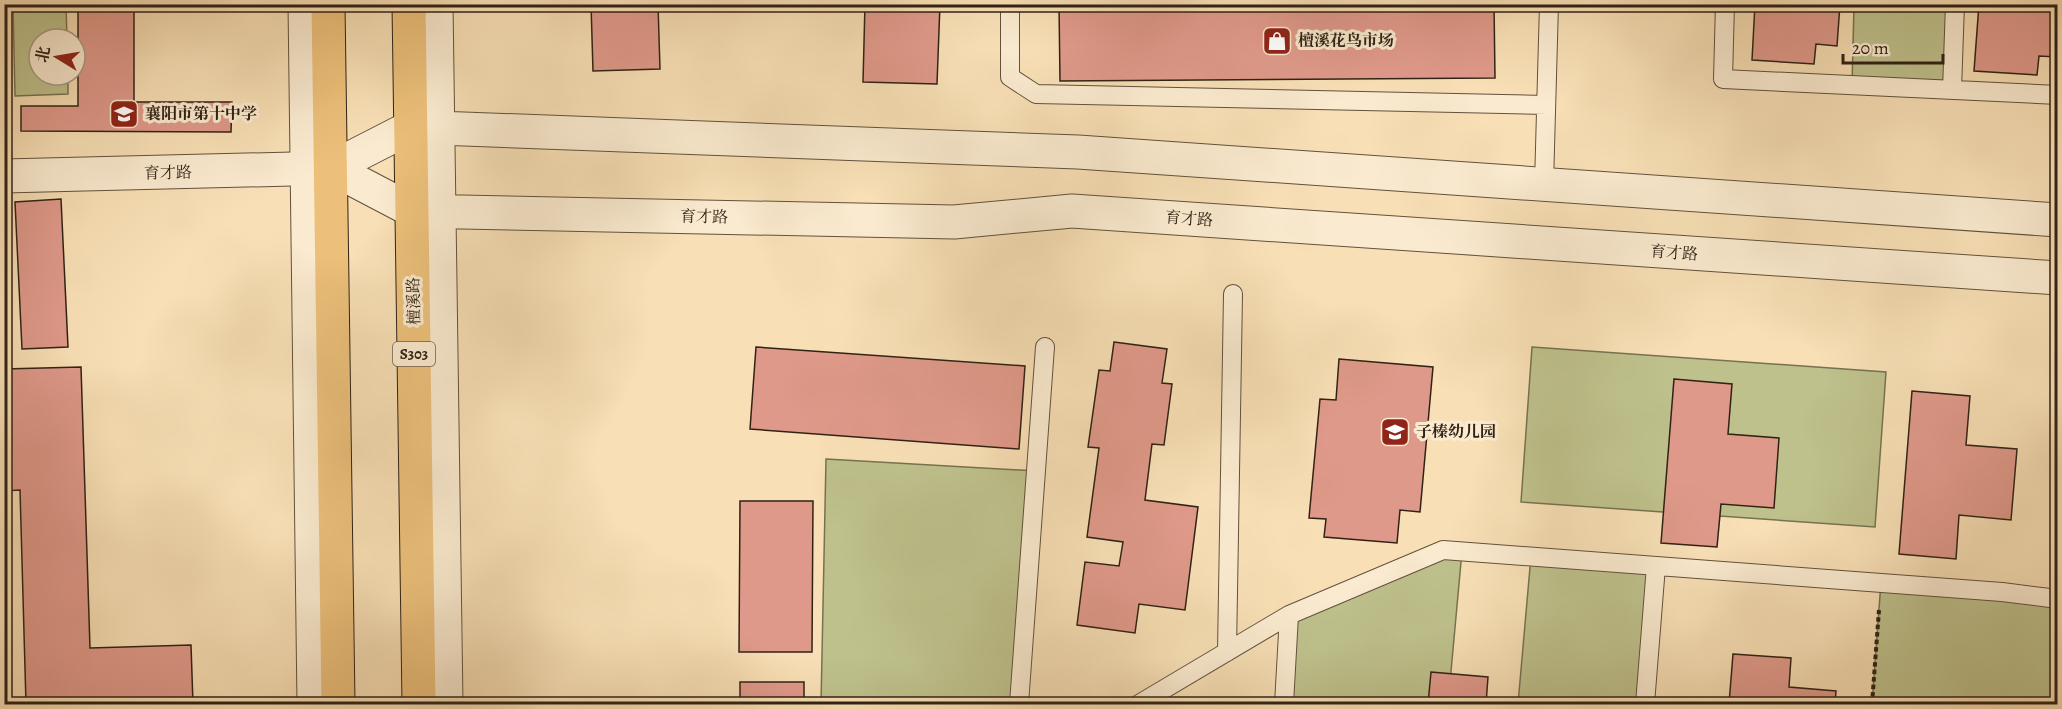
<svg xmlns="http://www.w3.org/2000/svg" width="2062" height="709" font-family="Alegreya,'Noto Serif SC',serif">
<rect width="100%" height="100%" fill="#f8dfb5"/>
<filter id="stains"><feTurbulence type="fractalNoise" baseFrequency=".00333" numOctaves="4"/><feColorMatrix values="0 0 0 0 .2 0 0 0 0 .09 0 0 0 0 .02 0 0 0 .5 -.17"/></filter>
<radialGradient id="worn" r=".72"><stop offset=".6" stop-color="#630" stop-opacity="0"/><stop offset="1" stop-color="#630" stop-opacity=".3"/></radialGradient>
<!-- green -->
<path fill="#bec18c" stroke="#777250" stroke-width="1.5" d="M13 5H66L67 39H39V75H68V94L15 96Z
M1854 5H1954L1952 90 1852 85Z
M1532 347 1886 372 1875 527 1521 502Z
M826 459 1036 471 1019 704H821Z
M1462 551 1448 704H1285L1289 615Z
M1531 556 1656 566 1645 704H1518Z
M1881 582 2057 599V704H1872Z"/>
<!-- building -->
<path fill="#df998a" stroke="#302215" stroke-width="1.5" d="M78 4H134V102H232L231 132 21 131V106H78Z
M591 4H658L660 69 593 71Z
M865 4H940L937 84 863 82Z
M1059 4H1494L1495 78 1060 81Z
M1755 4H1840L1837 46 1816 44 1814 64 1752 60Z
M1979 4H2058V57L2039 56 2037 75 1974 71Z
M61 199 68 347 22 349 15 202Z
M1114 342 1167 349 1162 383 1172 384 1164 445 1152 444 1145 500 1198 507 1185 610 1139 604 1135 633 1077 625 1085 562 1119 566 1123 542 1087 537 1099 448 1088 447 1099 370 1110 371Z
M756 347 1025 366 1019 449 750 429Z
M1339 359 1433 367 1420 512 1400 510 1397 543 1324 537 1326 519 1309 518 1320 399 1336 400Z
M81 367 90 648 191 645 193 704H26L20 490 4 491V369Z
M1674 379 1732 384 1728 434 1779 438 1774 508 1721 504 1717 547 1661 543Z
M1912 391 1970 396 1966 445 2017 449 2011 520 1959 515 1956 559 1899 554Z
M740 501H813L812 652H739Z
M1733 654 1791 658 1789 687 1836 691 1835 704H1729Z
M1431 672 1488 677 1486 704H1428Z
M740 682H804V704H740Z"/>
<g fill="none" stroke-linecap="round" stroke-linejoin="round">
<!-- service casing -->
<g stroke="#62513d" stroke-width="20">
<path id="service" d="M1010 4V77L1036 94 1546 105
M1725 4 1723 79 2058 95
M1952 90 1955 4
M1544 184 1549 4
M1227 652 1233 294
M1019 704 1045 347
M1139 704 1289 615
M1284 704 1289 615 1443 550 2002 592 2058 599
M1645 704 1656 566"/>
</g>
<!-- minor casing -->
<g stroke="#62513d" stroke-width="35">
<path id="minor" d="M4 176 331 168"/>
</g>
<!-- tertiary casing -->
<g stroke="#62513d" stroke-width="35">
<path id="tertiary" d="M305 4 314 704
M436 4 446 704
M331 168 413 211 954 222 1072 211 2058 278
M331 168 411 127 1078 152 2058 220"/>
</g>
<!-- primary casing -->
<g stroke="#302215" stroke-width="35">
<path id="primary" d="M328 4 338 704
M409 4 419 704"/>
</g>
<!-- path -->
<path stroke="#302215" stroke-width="4" stroke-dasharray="4.5 3" stroke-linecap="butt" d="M1872 704 1879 610"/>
<!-- service -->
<use href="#service" stroke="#faeacf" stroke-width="18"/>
<!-- minor -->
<use href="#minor" stroke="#faeacf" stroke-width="33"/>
<!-- tertiary -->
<use href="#tertiary" stroke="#faeacf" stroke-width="33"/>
<!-- primary -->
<use href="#primary" stroke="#ecc07a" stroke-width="33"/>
</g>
<!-- icons -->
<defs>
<g id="shop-square" transform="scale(1.5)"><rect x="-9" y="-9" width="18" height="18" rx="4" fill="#8f2418" stroke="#faeacf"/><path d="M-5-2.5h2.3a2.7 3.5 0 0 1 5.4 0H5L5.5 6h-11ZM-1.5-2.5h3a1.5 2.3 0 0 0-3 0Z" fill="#fff"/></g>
<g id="school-square" transform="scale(1.5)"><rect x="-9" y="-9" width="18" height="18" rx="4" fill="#8f2418" stroke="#faeacf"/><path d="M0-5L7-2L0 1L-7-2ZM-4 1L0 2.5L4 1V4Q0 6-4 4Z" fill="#fff"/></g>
</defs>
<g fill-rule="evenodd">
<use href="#shop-square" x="1277" y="41"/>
<use href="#school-square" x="124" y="114"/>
<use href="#school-square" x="1395" y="432"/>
</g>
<g text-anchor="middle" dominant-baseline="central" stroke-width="6" stroke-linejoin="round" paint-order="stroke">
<!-- shield labels -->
<rect fill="#faeacf" stroke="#6d5e4d" stroke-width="1.5" x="393" y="342" width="42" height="24" rx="4.5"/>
<g font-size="15" font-weight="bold" fill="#302215">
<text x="414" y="354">S303</text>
</g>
<!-- poi labels -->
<g font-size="16" font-weight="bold" fill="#302215" stroke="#faeacf" text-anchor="start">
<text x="1298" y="41">檀溪花鸟市场</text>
<text x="145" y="114">襄阳市第十中学</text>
<text x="1416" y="432">子榛幼儿园</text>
</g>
<!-- street labels -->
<g font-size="16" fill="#302215" stroke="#faeacf">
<text transform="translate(168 173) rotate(-1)">育才路</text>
<text transform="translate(704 217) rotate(1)">育才路</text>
<text transform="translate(1189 219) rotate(4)">育才路</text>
<text transform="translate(1674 253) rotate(4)">育才路</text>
<text transform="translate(414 301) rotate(-91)">檀溪路</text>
</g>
</g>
<!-- margin -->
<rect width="2062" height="709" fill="none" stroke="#f8dfb5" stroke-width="24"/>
<rect x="6" y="6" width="2050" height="697" fill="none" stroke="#302215" stroke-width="3"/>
<rect x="12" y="12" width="2038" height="685" fill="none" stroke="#302215" stroke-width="1.5"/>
<!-- north arrow -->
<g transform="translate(57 57) rotate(281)"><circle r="28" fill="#faeacf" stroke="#a99a85" stroke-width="1.5"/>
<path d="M0-4.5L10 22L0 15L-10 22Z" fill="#8f2418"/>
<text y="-9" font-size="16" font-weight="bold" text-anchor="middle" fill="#302215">北</text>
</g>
<!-- scale -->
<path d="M1843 54v9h100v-9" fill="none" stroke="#302215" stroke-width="3"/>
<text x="1852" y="54" font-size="18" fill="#302215" stroke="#faeacf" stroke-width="4.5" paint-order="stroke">20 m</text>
<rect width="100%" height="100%" filter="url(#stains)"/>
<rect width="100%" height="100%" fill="url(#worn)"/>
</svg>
